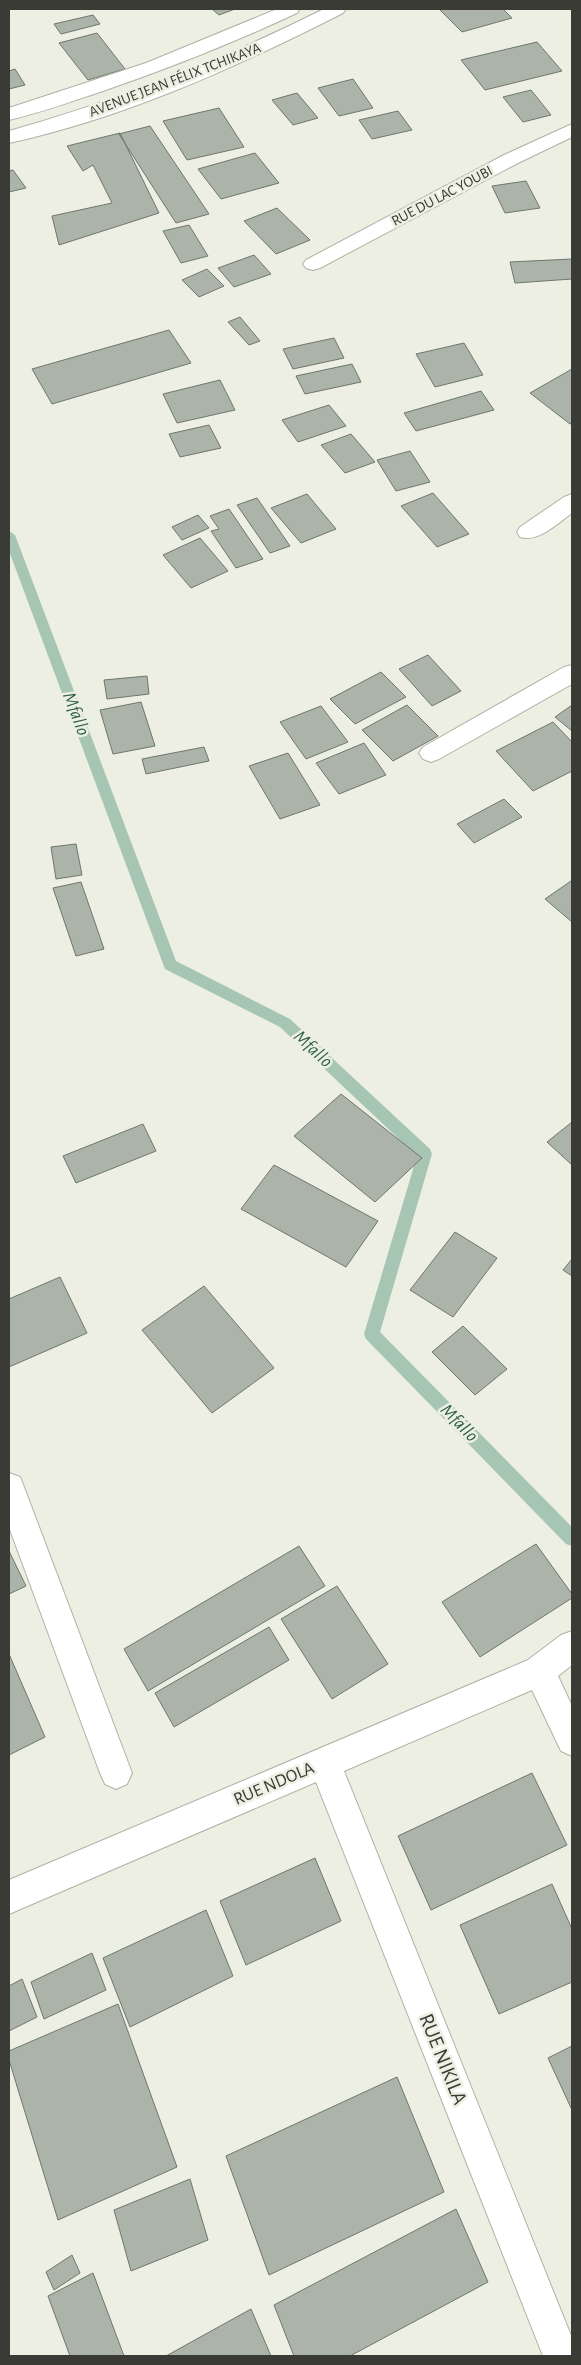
<svg xmlns="http://www.w3.org/2000/svg" width="581" height="2365" font-family="'Alegreya Sans',sans-serif">
<rect width="100%" height="100%" fill="#ecefe2"/>
<g fill="none" stroke-linecap="round" stroke-linejoin="round">
<!-- stream -->
<path fill="#a7c5b3" fill-rule="evenodd" d="M9 531 15 535 176 961 290 1019 430 1149 432 1154 380 1332 572 1527V1546L566 1544 366 1339 364 1334 417 1156 280 1027 165 969 9 551Z"/>
</g>
<!-- building -->
<path fill="#acb4a9" stroke="#6f766c" d="M212 9H235L219 15Z
M439 9H503L512 18 462 32Z
M93 15 100 24 61 34 54 24Z
M97 33 125 69 88 80 59 43Z
M537 42 562 71 485 90 461 60Z
M15 69 25 85 9 89V71Z
M353 79 373 108 339 116 318 88Z
M531 90 551 115 523 122 503 97Z
M297 93 318 118 293 125 272 100Z
M219 108 244 147 187 160 163 121Z
M398 111 412 130 372 139 359 120Z
M150 126 209 214 176 223 119 134Z
M120 133 159 213 59 245 52 216 112 203 93 165 83 171 67 146Z
M255 153 279 183 221 199 198 169Z
M13 170 26 188 9 192V171Z
M526 181 540 208 505 213 492 186Z
M277 208 310 240 276 254 244 221Z
M189 225 208 256 181 263 163 231Z
M254 255 271 274 234 287 218 268Z
M572 259V279L515 283 510 262Z
M207 269 224 286 199 297 182 280Z
M240 317 260 341 249 345 228 322Z
M169 330 191 363 52 404 32 369Z
M334 338 344 358 293 369 283 349Z
M464 343 483 375 435 387 416 354Z
M352 364 361 382 305 394 296 376Z
M572 369V423L570 424 530 393Z
M220 380 235 410 177 423 163 394Z
M481 391 494 410 416 431 404 413Z
M329 405 346 426 298 442 282 420Z
M209 425 221 448 180 457 169 434Z
M351 434 375 462 345 473 321 445Z
M410 451 430 482 396 491 377 460Z
M433 493 469 534 437 547 401 506Z
M307 494 336 529 301 543 271 508Z
M257 498 290 546 270 553 237 505Z
M229 509 263 559 236 568 211 531 219 529 210 516Z
M198 515 209 528 182 540 172 527Z
M200 538 228 571 191 588 163 555Z
M428 655 461 691 432 706 399 669Z
M381 672 406 697 355 724 330 699Z
M147 676 149 694 107 699 104 680Z
M141 702 155 746 113 754 100 710Z
M407 705 438 736 393 761 362 730Z
M572 705V731L555 717Z
M321 706 348 742 306 759 280 722Z
M553 722 572 742V771L533 791 496 751Z
M364 743 386 775 339 794 316 763Z
M204 747 209 761 146 774 142 759Z
M288 753 320 805 280 819 249 766Z
M504 799 522 817 474 843 457 824Z
M76 844 82 875 56 879 51 847Z
M571 881 572 882V922L545 899Z
M81 882 104 949 76 956 53 888Z
M341 1094 422 1158 375 1202 294 1136Z
M572 1122V1165L547 1142Z
M143 1124 156 1151 76 1183 63 1156Z
M274 1165 378 1221 346 1267 241 1209Z
M455 1232 497 1258 453 1317 410 1290Z
M572 1259V1276L563 1270Z
M60 1277 87 1333 9 1367V1299Z
M204 1286 274 1368 212 1413 142 1330Z
M463 1326 507 1369 475 1395 432 1352Z
M536 1544 572 1594V1598L480 1657 442 1602Z
M299 1546 325 1586 148 1691 124 1649Z
M9 1551 26 1586 9 1594Z
M337 1586 388 1664 332 1699 281 1619Z
M269 1627 289 1660 174 1727 155 1693Z
M9 1654 45 1737 9 1755Z
M532 1773 567 1845 431 1910 398 1836Z
M315 1858 341 1921 246 1965 220 1901Z
M552 1884 572 1929V1982L499 2014 460 1925Z
M206 1910 233 1976 130 2027 103 1958Z
M92 1953 106 1990 44 2019 31 1982Z
M22 1979 37 2017 9 2031V1986Z
M118 2004 177 2167 58 2220 9 2060V2051Z
M572 2046V2110L548 2058Z
M397 2077 444 2192 269 2275 226 2156Z
M190 2179 208 2240 131 2271 114 2210Z
M456 2209 488 2282 350 2356H294L274 2305Z
M72 2255 80 2273 54 2290 46 2272Z
M93 2273 124 2356H70L48 2296Z
M251 2309 271 2356H166Z"/>
<g fill="none" stroke-linecap="round" stroke-linejoin="round">
<!-- minor casing -->
<g stroke="#afb2a5" stroke-width="2">
<path id="minor" d="M572 124V137L518 163 320 268 313 270 306 268 303 264 306 260 504 155Z
M572 494V513C558 523 538 543 520 537L517 532 520 527 564 497Z
M572 665V684L439 759 431 762 423 759 419 753 423 747 564 667Z
M9 1473 20 1477 24 1487 132 1773 127 1784 116 1789 105 1784 100 1773 9 1527Z
M572 1631V1665L558 1676 572 1706V1756L561 1751 532 1690 344 1771 572 2338V2356H543L316 1782 9 1914V1880L528 1660 561 1635Z"/>
</g>
<!-- tertiary casing -->
<g stroke="#afb2a5" stroke-width="2">
<path id="tertiary" d="M277 9H300L297 13C233 43 167 69 100 92 70 102 39 113 9 120V108L146 63Z
M324 9H346L343 13C239 66 124 118 9 143V131C118 100 222 60 324 9Z"/>
</g>
<!-- minor -->
<use href="#minor" fill="#fff" fill-rule="evenodd"/>
<!-- tertiary -->
<use href="#tertiary" fill="#fff" fill-rule="evenodd"/>
</g>
<g text-anchor="middle" dominant-baseline="central" stroke-width="5" stroke-linejoin="round" paint-order="stroke">
<!-- far-street labels -->
<g font-size="15" fill="#3a3b35" stroke="#ecefe2">
<text transform="translate(175 80) rotate(-21)">AVENUE JEAN FÉLIX TCHIKAYA</text>
<text transform="translate(442 196) rotate(-28)">RUE DU LAC YOUBI</text>
</g>
<!-- street labels -->
<g font-size="18" fill="#3a3b35" stroke="#ecefe2">
<text transform="translate(274 1784) rotate(-23)">RUE NDOLA</text>
</g>
<!-- water labels -->
<g font-size="19" font-style="italic" fill="#2c5f45" stroke="#ecefe2">
<text transform="translate(76 714) rotate(69)">Mfallo</text>
<text transform="translate(313 1049) rotate(43)">Mfallo</text>
<text transform="translate(459 1423) rotate(46)">Mfallo</text>
</g>
<!-- near-street labels -->
<g font-size="21" fill="#3a3b35" stroke="#ecefe2">
<text transform="translate(443 2059) rotate(68)">RUE NIKILA</text>
</g>
</g>
<!-- border -->
<rect width="581" height="2365" fill="none" stroke="#3a3b35" stroke-width="20"/>
</svg>
